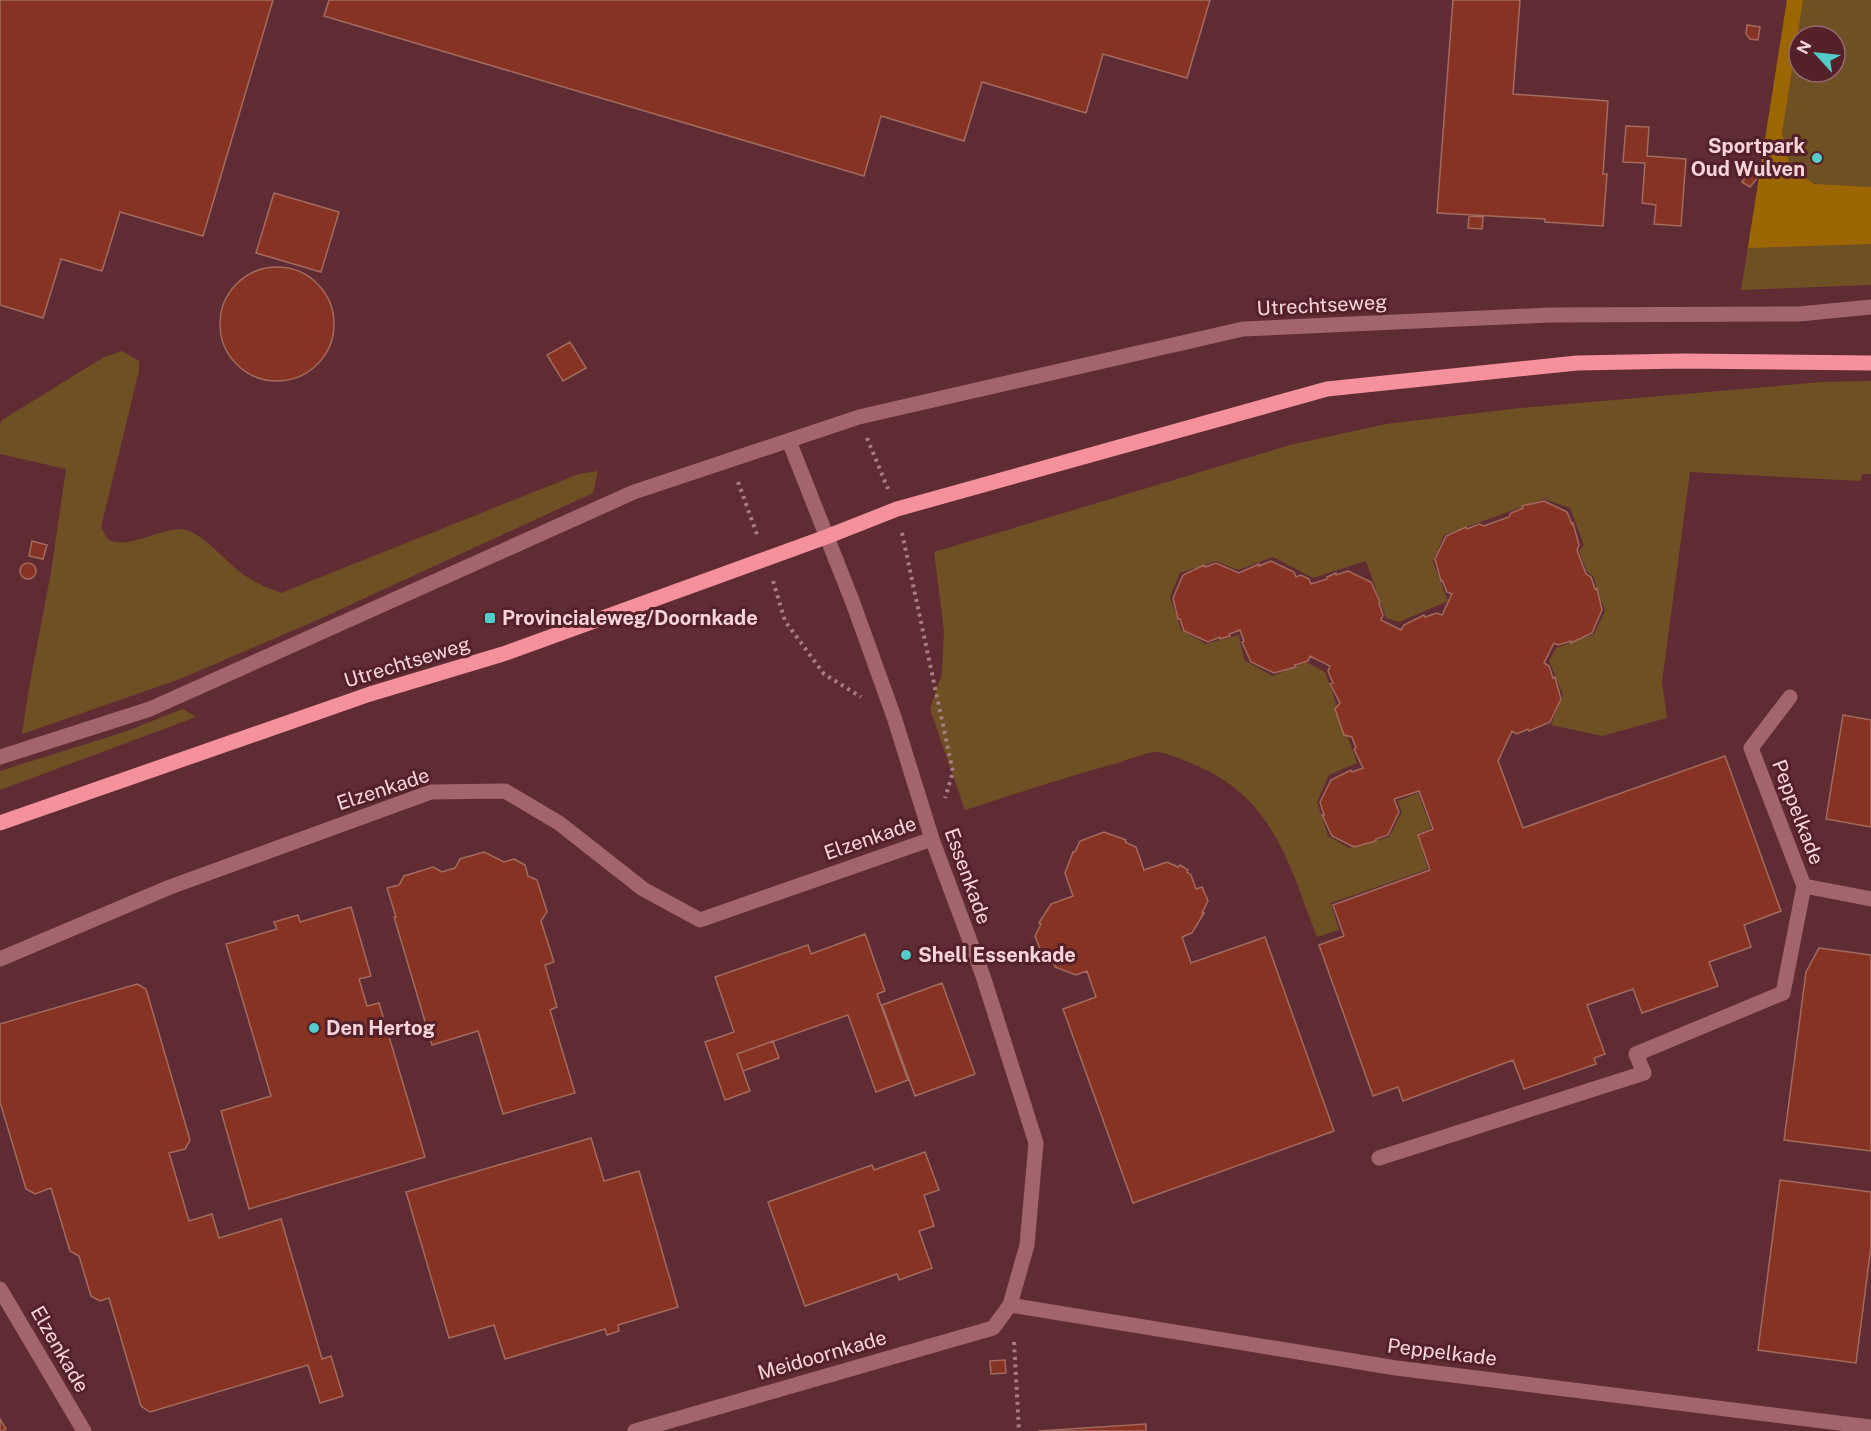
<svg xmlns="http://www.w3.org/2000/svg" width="1871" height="1431" font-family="'Public Sans',sans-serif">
<rect width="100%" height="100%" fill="#602c33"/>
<!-- green -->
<path fill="#6f4f24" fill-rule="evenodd" d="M1787 0H1871V285L1741 290ZM1799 36H1835V72H1799Z
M122 351 139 361V371L101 527C103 530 105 536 108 539 122 551 161 529 180 529 201 529 229 566 247 577 257 584 270 588 281 593L579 474 598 471 593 493 315 621 180 679 22 734 29 688 51 572 66 469 0 454V424L2 420 104 357Z
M1871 381V474H1862L1861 481 1690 472 1662 682 1667 718 1602 736 1551 725 1563 695 1549 661 1556 648 1594 634 1605 611 1593 576 1587 572 1579 551 1584 545 1570 508 1544 499 1444 535 1433 562 1448 601 1399 622 1386 618 1366 561 1313 578 1273 557 1238 570 1216 561 1180 573 1170 597 1181 630 1206 644 1239 635 1244 660 1273 676 1306 662 1325 672 1357 763 1329 775 1317 802 1328 836 1349 848 1389 837 1402 812 1397 801 1418 793 1431 828 1417 834 1428 869 1331 903 1339 930 1317 937C1290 867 1275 801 1200 767 1189 762 1168 753 1157 752 1147 752 1127 760 1117 763 1066 777 1015 794 965 810L930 709 942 673 944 631 934 552 1290 445 1386 424 1520 408 1823 382Z
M183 709 196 717 0 790V771L124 732Z"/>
<!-- forest -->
<path fill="#9c6603" d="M1787 0H1803L1782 133 1790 167 1814 184 1871 187V244L1748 248Z"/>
<!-- building -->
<path fill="#863324" stroke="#a36a5e" stroke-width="1.5" d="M0 0H273L203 236 120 212 102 271 61 259 43 318 0 305Z
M329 0H1210L1187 78 1103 54 1086 113 982 82 964 141 881 116 864 176 324 16Z
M1453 0H1520L1513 94 1608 101 1603 174H1607L1603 226 1545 222V219L1437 213Z
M1747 25 1760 27 1758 40 1750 39 1746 34Z
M1626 126 1649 127 1647 156 1686 159 1681 226 1654 224 1656 205 1642 203 1645 163 1623 162Z
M1750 171 1758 177 1750 187 1742 182Z
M274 193 339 212 321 272 256 253Z
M1469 216 1483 217 1482 229 1468 228Z
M220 324a57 57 0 1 1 114 0a57 57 0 1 1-114 0Z
M570 342 586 368 563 381 547 355Z
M1544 501 1567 512 1572 524 1573 523 1579 545 1577 550 1586 574 1591 577 1595 589 1597 588 1602 610 1592 633 1571 643V641L1558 645 1554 643 1544 663 1549 666 1553 678 1555 677 1561 699 1550 722 1529 731 1528 729 1517 734 1512 731 1498 761 1523 828 1725 756 1781 911 1744 925 1751 947 1709 962 1718 986 1642 1013 1633 989 1587 1005 1605 1054 1594 1058 1596 1064 1524 1089 1513 1060 1403 1101 1398 1087 1373 1096 1319 945 1344 936 1333 905 1430 870 1418 835 1433 829 1419 791 1394 799 1399 812 1388 835 1376 839V841L1354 847 1332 836 1322 815H1324L1320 802 1331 780 1351 770 1352 772 1363 768 1354 749 1356 748 1352 737 1344 735 1335 709 1340 703 1330 684 1333 683 1328 671 1330 666 1310 656 1308 661 1295 665 1296 667 1274 673 1251 662 1242 642 1244 641 1240 630 1229 634 1230 636 1220 639V637L1208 642 1184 631 1180 619H1178L1173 598 1183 575 1204 565 1205 567 1216 563 1239 573 1259 564V566L1271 561 1294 572 1296 577 1301 575 1309 579 1311 584 1327 579V577L1336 573V575L1348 571 1371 582 1380 602 1379 603 1383 615 1381 620 1401 630 1404 625 1424 615 1425 617 1437 613 1442 615 1452 594 1447 592 1442 580 1441 581 1435 559 1446 536 1466 527 1467 529 1479 524 1484 526 1509 517 1511 513 1523 508 1522 506Z
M32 541 47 545 43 559 29 556Z
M20 571a8 8 0 1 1 16 0a8 8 0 1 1-16 0Z
M1843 715 1871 720V827L1826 819Z
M1104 832 1126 840 1125 842 1136 847 1144 870 1167 862 1178 867 1180 865 1188 870 1187 872 1191 875 1196 889 1202 887 1208 901 1202 913H1204L1192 933 1182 937 1191 963 1265 937 1334 1131 1133 1203 1063 1009 1096 997 1087 971 1076 975 1055 967V965L1044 959 1035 936 1041 924 1039 923 1051 904 1073 896 1065 873 1073 852H1075L1080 841Z
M484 852 504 862 514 859 525 865 528 876 537 880 547 912 541 921 554 962 545 965 557 1007 550 1010 575 1093 503 1114 478 1031 432 1045 394 917H396L387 888 399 885 404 876 433 867 442 872 455 868 460 859Z
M351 907 371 976 359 979 367 1006 379 1003 425 1157 249 1209 221 1111 271 1096 226 944 277 929 274 922 298 915 300 922Z
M865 934 885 991 877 994 908 1080 876 1092 848 1015 737 1054 750 1091 725 1100 705 1042 734 1032 715 977 808 945 811 954Z
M1819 948 1871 955V1151L1784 1140 1806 972Z
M942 983 975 1074 915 1096 882 1005Z
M137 984 146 989 190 1140 185 1149 169 1153 189 1221 212 1214 219 1238 281 1219 322 1359 331 1356 343 1396 320 1403 308 1365 150 1412 141 1406 109 1298 100 1301 91 1296 79 1256 70 1251 51 1188 35 1194 26 1189 0 1102V1024Z
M773 1041 779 1058 743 1071 737 1054Z
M591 1138 604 1181 639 1171 678 1307 618 1325 619 1331 607 1335 605 1329 505 1359 494 1325 449 1338 406 1192Z
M925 1152 939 1190 924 1195 934 1226 919 1231 932 1268 899 1280 897 1274 805 1306 768 1202 872 1165 874 1170Z
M1780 1180 1871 1192V1246L1856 1363 1758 1350Z
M1005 1360 1006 1373 991 1374 990 1361Z
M0 1419 6 1429 2 1431H0Z
M1146 1424V1431H1038Z"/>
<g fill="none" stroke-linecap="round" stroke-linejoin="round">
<!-- path -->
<path stroke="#a87d82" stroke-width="4" stroke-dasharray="3 4.5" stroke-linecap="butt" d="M867 438 888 489
M738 482 758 537
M902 533 953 772 945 798
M773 581 785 621 824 674 861 697
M1014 1342 1019 1431"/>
<!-- minor -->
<path stroke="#a3656c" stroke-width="15" d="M1790 697 1751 748 1804 886 1871 899
M0 757 150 709 634 492 859 417 1243 329 1549 315 1799 314 1871 307
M0 959 170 887 431 792 505 791 559 823 643 889 700 920 932 839
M1379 1158 1644 1073 1636 1054 1783 993 1804 886
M0 1289 84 1431
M1010 1305 1396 1368 1871 1427
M635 1431 993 1328 1010 1305 1027 1245 1036 1143 983 976 932 839 894 717 853 603 789 441"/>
<!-- major -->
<path stroke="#f4919d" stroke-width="15" d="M0 823 370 694 503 654 826 537 897 509 1327 389 1577 363 1683 361 1871 363"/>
</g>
<!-- markers -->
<g fill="#53cdc9" stroke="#542129" stroke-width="2">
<circle cx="1817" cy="158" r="6"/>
<rect x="484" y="612" width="12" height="12" rx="3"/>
<circle cx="906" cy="955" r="6"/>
<circle cx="314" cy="1028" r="6"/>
</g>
<g text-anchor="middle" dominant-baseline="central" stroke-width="6" stroke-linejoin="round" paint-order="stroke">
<!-- poi labels -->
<g font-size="20" font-weight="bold" fill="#f7d5d8" stroke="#542129" text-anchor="start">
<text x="1805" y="146" text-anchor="end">Sportpark<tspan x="1805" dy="23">Oud Wulven</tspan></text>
<text x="502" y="618">Provincialeweg/Doornkade</text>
<text x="918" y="955">Shell Essenkade</text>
<text x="326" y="1028">Den Hertog</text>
</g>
<!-- street labels -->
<g font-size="20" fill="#f7d5d8" stroke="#542129">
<text transform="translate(1322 305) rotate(-3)">Utrechtseweg</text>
<text transform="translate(407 662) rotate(-17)">Utrechtseweg</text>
<text transform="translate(383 789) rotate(-18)">Elzenkade</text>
<text transform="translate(1798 812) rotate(69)">Peppelkade</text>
<text transform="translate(870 838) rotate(-19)">Elzenkade</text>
<text transform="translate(968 876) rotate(70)">Essenkade</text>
<text transform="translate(60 1349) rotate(60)">Elzenkade</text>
<text transform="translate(1442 1352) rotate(7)">Peppelkade</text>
<text transform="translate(822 1355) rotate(-16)">Meidoornkade</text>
</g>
</g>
<!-- north arrow -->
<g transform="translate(1817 54) rotate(297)"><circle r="28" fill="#542129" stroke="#95696f" stroke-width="1.5"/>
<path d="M0-4.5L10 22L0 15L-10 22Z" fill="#53cdc9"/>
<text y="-9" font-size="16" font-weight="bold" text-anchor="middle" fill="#f7d5d8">N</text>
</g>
</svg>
